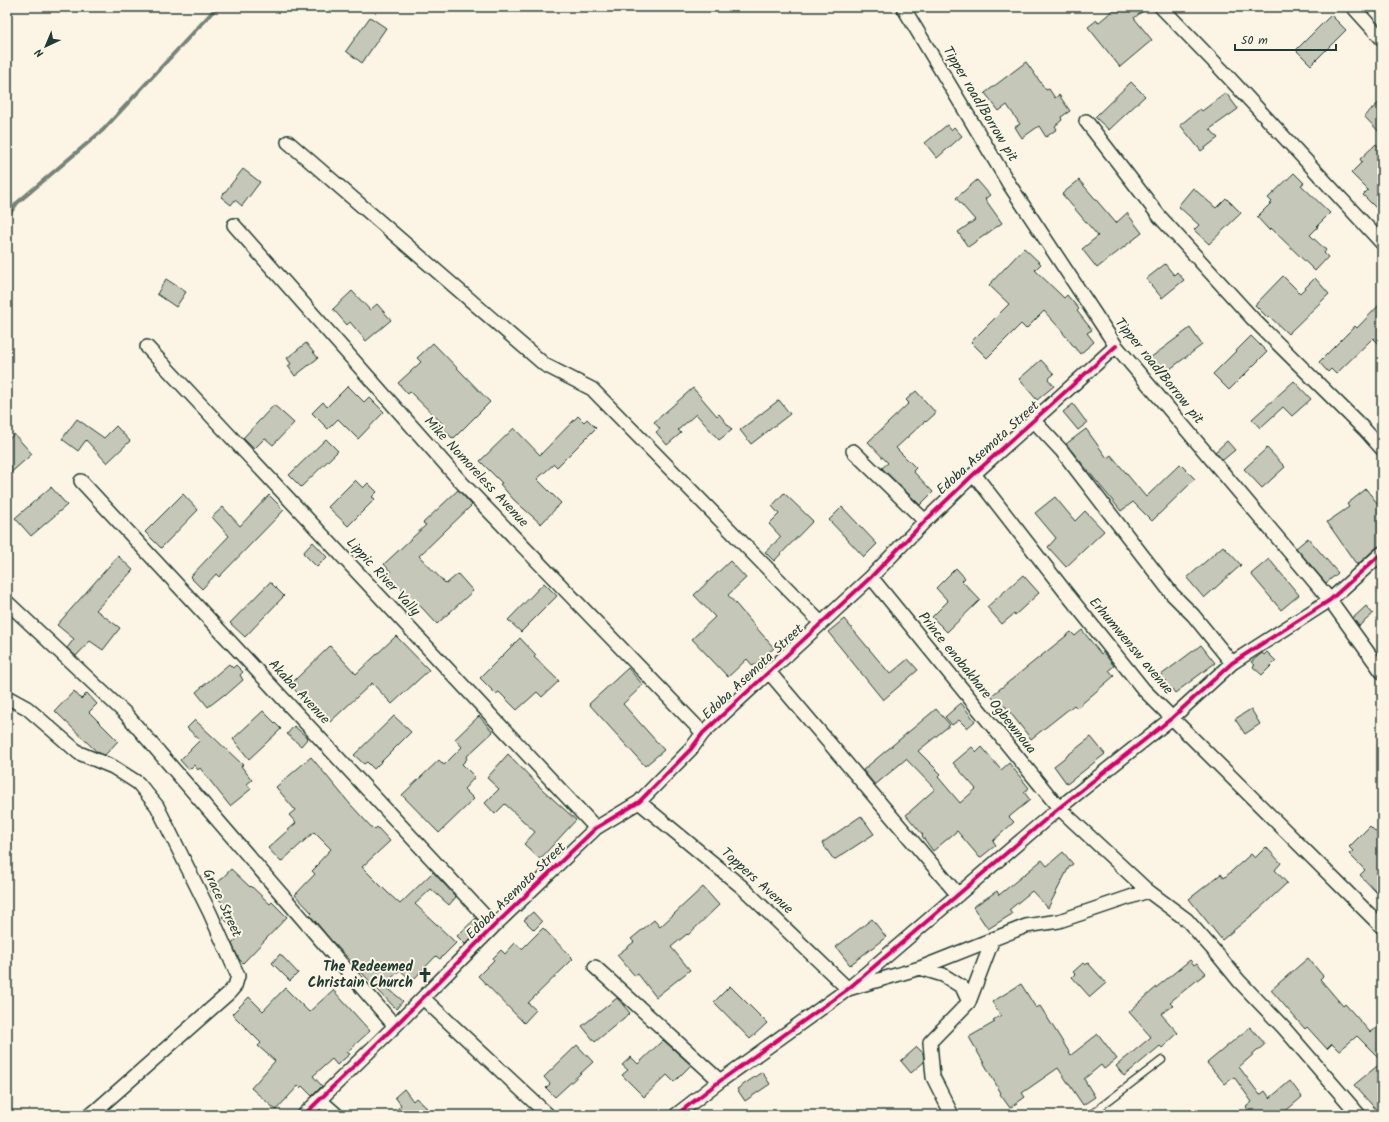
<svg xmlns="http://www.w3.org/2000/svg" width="1389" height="1122" font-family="Kalam,sans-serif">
<rect width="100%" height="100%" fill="#fcf5e5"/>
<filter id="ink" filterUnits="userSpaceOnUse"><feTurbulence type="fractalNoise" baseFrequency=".025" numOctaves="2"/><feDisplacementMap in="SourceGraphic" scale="8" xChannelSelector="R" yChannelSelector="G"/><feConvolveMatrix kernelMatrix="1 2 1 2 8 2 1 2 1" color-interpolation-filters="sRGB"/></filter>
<g filter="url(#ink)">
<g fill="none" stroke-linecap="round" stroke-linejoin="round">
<!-- stream -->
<path stroke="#758479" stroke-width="4" d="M7 217 17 203 103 130 217 7"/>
</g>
<!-- building -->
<path fill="#c5c7b9" stroke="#1f3d34" d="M1117 7H1148L1134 18 1152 40 1120 67 1088 27 1097 20 1098 23Z
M1331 15 1346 30 1311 65 1296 50Z
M370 17 386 28 362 63 346 51Z
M1026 62 1046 90 1049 89 1055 98 1059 95 1070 111 1061 117 1062 120 1055 126 1057 129 1046 137 1039 126 1022 138 1015 127 1020 124 1007 105 999 111 985 93Z
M1131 82 1145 96 1109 130 1095 117Z
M1226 93 1238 109 1210 129 1218 138 1201 151 1180 125 1200 109 1202 111Z
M1382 100V135L1364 116Z
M947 125 951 130 954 127 962 136 937 158 925 143Z
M1376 144 1382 150V214L1363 195 1368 190 1351 173 1362 162 1360 159Z
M243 169 260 182 242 206 235 200 231 205 221 197Z
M1294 173 1304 183 1301 185 1330 213 1317 226 1318 227 1310 235 1326 250 1324 253 1328 257 1315 271 1271 228 1269 230 1257 217 1272 202 1268 198Z
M977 180 990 195 985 199 1002 223 968 247 958 232 975 220 956 198Z
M1079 180 1116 223 1127 213 1142 233 1097 268 1082 249 1098 236 1062 194Z
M1193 188 1216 208 1226 198 1241 213 1209 244 1194 230 1199 225 1178 206Z
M1024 248 1041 264 1035 270 1064 298 1067 295 1079 309 1077 311 1092 330 1087 333 1094 342 1080 354 1063 333V332L1044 311 1026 329 1021 324 987 358 971 342 1009 304 989 285Z
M1165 264 1174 275 1177 272 1184 280 1162 298 1146 279Z
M1283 276 1300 293 1315 278 1329 294 1288 334 1269 316 1268 318 1255 305Z
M166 279 186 292 176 307 157 294Z
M352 291 370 310 377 304 391 320 366 341 350 322 347 325 333 309Z
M1382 302V347L1373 338 1336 374 1331 369 1328 372 1319 362 1355 326 1357 328Z
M1190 328 1202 345 1162 375 1150 358Z
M1251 336 1267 352 1229 390 1213 374Z
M306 343 318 358 295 376 288 366 291 364 287 358Z
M433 343 490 402 453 439 440 425 442 423 410 392 408 394 398 383 421 362 417 358Z
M1041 360 1054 374 1048 379 1054 386 1037 400 1019 379Z
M1294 381 1311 399 1292 416 1283 407 1260 428 1252 419Z
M348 386 364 402 369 397 384 412 358 439 338 419 328 429 312 413 323 402 327 407Z
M693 388 717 416 719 414 732 430 719 440 696 414 678 430 681 433 667 445 656 432 660 429 654 422Z
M916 391 936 413 926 422 925 421 896 448 916 468 913 471 933 492 920 505 882 468 888 463 868 442 909 403 906 400Z
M779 400 790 414 751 444 740 430Z
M1073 404 1087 423 1078 430 1063 412Z
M274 405 294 423 273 445 265 438 254 449 243 438Z
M578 416 584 422 587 419 596 428 557 467 554 464 537 479 561 503 541 524 514 500 500 484 502 483 480 461 514 428 540 455Z
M77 419 104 438 116 426 130 441 107 463 86 440 78 451 62 439Z
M1086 429 1107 458 1111 455 1146 497 1180 464 1195 479 1152 521 1133 502 1121 511 1066 444Z
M14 434 32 454 7 476V441Z
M326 439 338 451 301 487 289 475Z
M1227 441 1235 450 1223 460 1215 452Z
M1267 448 1285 467 1262 488 1244 469Z
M355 480 363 488 368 483 377 492 372 497 375 499 348 526 328 507Z
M51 487 67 505 31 536 15 518Z
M1366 489 1382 509V545L1377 547 1357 565 1327 522 1349 507 1347 504Z
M458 490 472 505 419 556 446 584 458 574 473 591 437 624 411 596 410 597 388 575 391 572 384 564 426 525 423 523Z
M784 493 813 521 774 561 765 552 781 537 769 524 779 514 772 506Z
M183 494 198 510 161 548 145 532Z
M269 495 284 510 219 577 216 574 202 589 190 577 229 536 212 517 223 507 240 526Z
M1055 497 1075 521 1085 511 1104 531 1066 567 1048 547 1056 538 1035 513Z
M842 507 877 544 864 557 829 520Z
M1308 538 1338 573 1326 583 1296 548Z
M313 542 327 557 317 567 303 553Z
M1223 546 1241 565 1204 598 1187 578Z
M118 556 133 570 96 610 120 628 103 650 90 641 76 656 67 648 74 639 57 625Z
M1269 559 1299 595 1281 610 1251 574Z
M730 561 746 578 728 595 774 648 753 666 747 659 728 677 692 639 715 617 694 595Z
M956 568 965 578 962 581 980 600 947 632 932 617 948 601 936 588Z
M1023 575 1039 593 1015 615 1014 614 1002 624 987 607Z
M270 582 284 596 245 637 230 623Z
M544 583 557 596 521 632 508 620Z
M1366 606 1373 614 1359 626 1353 618Z
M844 619 890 674 908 659 918 670 883 700 828 632Z
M1082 630 1101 654 1103 652 1114 666 1109 670 1114 676 1077 708 1074 705 1031 739 1005 706 1002 709 991 696 1071 632 1075 636Z
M396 636 429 670 392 704 372 683 330 722 322 713 318 717 310 708 311 707 293 688 297 684 294 681 330 646 356 674Z
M520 638 536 655 534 657 559 681 542 697 537 692 517 710 499 692 496 694 480 678Z
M1201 645 1215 663 1175 693 1172 689 1169 692 1162 683 1166 680 1161 675Z
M1267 652 1276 661 1262 675 1253 667 1255 665 1251 662 1262 653 1264 655Z
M229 664 233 668 236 665 243 672 240 675 243 680 226 695 225 694 208 707 196 692Z
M628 668 643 685 623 704 664 750 645 766 589 704Z
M74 691 81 699 87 693 97 704 89 712 118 741 105 755 97 752 55 711Z
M961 703 975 721 967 728 959 720 952 725 945 717Z
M936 709 950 725 918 751 941 774 938 777 960 803 976 789 953 763 972 747 977 752 982 747 1001 770 1009 763 1029 788 1024 792 1030 800 1009 817 1014 822 993 841 996 845 980 858 957 831 933 851 922 836 923 835 906 815 935 789 906 759 875 785 863 770Z
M1251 709 1260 724 1245 734 1235 719Z
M263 711 281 729 249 759 233 739Z
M394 716 411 732 374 769 367 762 364 764 354 755Z
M479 716 493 732 466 757 467 759 462 764 475 777 464 789 474 799 439 833 402 795 439 760 444 765 462 747 455 739Z
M195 720 243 765 241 766 252 780 247 784 251 789 230 806 200 768 198 770 194 765 189 770 180 760 200 740 187 728Z
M294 726 308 738 301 746 287 734Z
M1091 737 1105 754 1067 784 1054 766Z
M508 754 543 790 576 820 540 859 524 844 535 832 505 804 495 814 485 803 499 789 487 778Z
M311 757 350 804 374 830 377 827 390 841 362 867 388 893 400 904 433 872 456 897 449 905 431 889 415 904 456 943 440 959 436 956 412 981 400 970 384 985 403 1001 396 1009 331 940 310 915 312 913 295 895 315 874 312 871 319 864 318 863 331 849 314 832 281 862 268 848 296 823 289 815 295 810 276 787Z
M861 816 874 834 834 860 822 843Z
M1370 826 1382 838V886L1376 892 1360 875 1365 870 1349 854 1353 851 1349 847Z
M1266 847 1281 863 1275 870 1287 883 1258 910 1222 940 1189 899 1221 874 1224 878 1251 854 1255 858Z
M1063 852 1073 864 1069 867 1048 908 1032 891 1009 910 1012 914 988 929 973 907 997 891 999 895 1042 860 1047 866Z
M231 869 250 887 251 886 270 904 272 902 287 917 243 963 239 959 232 944 240 935 222 917 229 909 210 891Z
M703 887 719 905 688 935 687 934 671 947 690 970 656 997 638 974 635 976 617 955 634 942 631 939 654 920 660 927Z
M533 912 542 922 534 930 524 920Z
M476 918 483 926 465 944 457 936Z
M872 919 886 937 850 965 836 947Z
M543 928 573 959 528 1003 536 1010 524 1023 478 976 494 960 493 958 501 950 505 954 515 943 522 949Z
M280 954 298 973 290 981 272 963Z
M1308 958 1323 976 1320 979 1343 1006 1345 1004 1370 1032 1382 1024V1061L1357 1036 1339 1051 1332 1044 1327 1049 1307 1027 1305 1029 1271 990Z
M1190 960 1194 965 1197 963 1206 973 1170 1002 1173 1005 1161 1014 1178 1033 1162 1048 1160 1046 1124 1076 1116 1066 1151 1037 1129 1012 1152 991Z
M1083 963 1085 965 1088 963 1106 983 1090 997 1072 977 1075 974 1073 972Z
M1021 984 1036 1008 1040 1006 1071 1055 1098 1034 1117 1059 1104 1069 1101 1065 1084 1079 1095 1097 1083 1105 1058 1068 1022 1093 1025 1097 1010 1108 1000 1094 1001 1093 969 1037 995 1022 993 1020 1001 1015 992 1002Z
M730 986 767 1023 750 1039 714 1002Z
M285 988 309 1012 333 990 370 1031 347 1052 350 1054 337 1065 332 1059 313 1076 322 1086 312 1096 302 1086 300 1088 298 1086 276 1110 251 1088 275 1061 258 1046 261 1043 232 1014 249 997 263 1011Z
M617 998 630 1013 595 1042 582 1026Z
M1250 1027 1265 1044 1239 1067 1260 1095 1265 1091 1270 1098 1290 1081 1302 1097 1281 1115H1253L1246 1107 1252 1102 1234 1077 1225 1084 1207 1063Z
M663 1040 691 1065 674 1082 667 1075 644 1097 622 1075 628 1070 622 1065 631 1057 638 1064Z
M577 1045 593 1062 555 1097 546 1088 550 1084 544 1077Z
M917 1047 923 1053 924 1062 911 1073 901 1061Z
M1382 1062V1115H1381L1354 1085Z
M762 1072 770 1084 745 1101 737 1089Z
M404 1089 413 1101 416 1098 427 1108 425 1109 432 1115H392L401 1105 395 1097Z"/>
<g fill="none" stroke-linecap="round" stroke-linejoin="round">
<!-- lane casing -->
<g stroke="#1f3d34" stroke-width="9">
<path id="lane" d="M1090 1115 1162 1060"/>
</g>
<!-- street casing -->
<g stroke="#1f3d34" stroke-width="16">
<path id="street" d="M903 7 1009 184 1116 346 1330 600 1382 672
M1161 7 1221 69 1382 243
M1353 7 1382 39
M1086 121 1160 217 1253 319 1365 430 1382 449
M288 142 545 365 592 389 821 623
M234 225 462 483 703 733
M147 347 596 828
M1034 421 1062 451 1172 594 1193 615 1232 663
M853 451 925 521
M974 474 1067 594 1144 690 1382 927
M81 481 494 926
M871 577 1059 808 1148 891 1187 920 1217 954 1239 981 1283 1027 1359 1115
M7 602 126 714 395 1026
M769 672 958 895
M7 697 27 708 79 753 113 767 138 783 157 806 210 913 238 976 235 986 229 993 93 1113 88 1115
M639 802 742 887 848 989 920 968 1026 926 1059 921 1148 891
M595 967 720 1081
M920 968 943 975 962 987 969 1002
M423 998 548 1115
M320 1100 337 1115
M304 1115 395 1026 494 926 596 828 639 802 691 749 703 733 871 577 925 521 974 474 1116 346
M676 1115 720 1081 848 989 1059 808 1172 718 1232 663 1330 600 1382 553
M952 1115 933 1077 930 1042 969 1002 993 939"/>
</g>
<!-- lane -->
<use href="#lane" stroke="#fcf5e5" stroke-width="6"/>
<!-- street -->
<use href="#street" stroke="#fcf5e5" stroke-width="13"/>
<!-- cycleway casing -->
<g stroke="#fcf5e5" stroke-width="6">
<path id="cycleway" d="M304 1115 395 1026 494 926 596 828 639 802 691 749 703 733 871 577 925 521 974 474 1116 346
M676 1115 720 1081 848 989 1059 808 1172 718 1232 663 1330 600 1382 553"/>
</g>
<!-- cycleway -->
<use href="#cycleway" stroke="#d6006c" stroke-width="4"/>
</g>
</g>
<!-- icons -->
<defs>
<g id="church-bare" transform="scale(1.2)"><path d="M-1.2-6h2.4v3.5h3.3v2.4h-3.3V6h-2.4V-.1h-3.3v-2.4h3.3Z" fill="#1f3d34" stroke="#fcf5e5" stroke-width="2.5" paint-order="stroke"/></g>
</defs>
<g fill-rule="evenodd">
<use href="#church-bare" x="425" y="975"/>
</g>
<g text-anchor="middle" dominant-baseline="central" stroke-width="4" stroke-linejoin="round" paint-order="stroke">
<!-- street labels -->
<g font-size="14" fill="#1f3d34" stroke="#fcf5e5">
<text transform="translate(980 104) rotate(59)">Tipper road/Borrow pit</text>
<text transform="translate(1159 371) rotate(51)">Tipper road/Borrow pit</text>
<text transform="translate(988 448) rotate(-42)">Edoba Asemota Street</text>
<text transform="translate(476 472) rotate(47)">Mike Nomoreless Avenue</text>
<text transform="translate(383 577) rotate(47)">Lippic River Vally</text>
<text transform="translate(1131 646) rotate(50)">Erhumwensw avenue</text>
<text transform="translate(753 672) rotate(-43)">Edoba Asemota Street</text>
<text transform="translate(977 683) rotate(51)">Prince enobakhare Ogbewnoua</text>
<text transform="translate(299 692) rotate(47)">Akaba Avenue</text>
<text transform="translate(757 881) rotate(42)">Toppers Avenue</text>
<text transform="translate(516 891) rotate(-44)">Edoba Asemota Street</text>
<text transform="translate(222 903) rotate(65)">Grace Street</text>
</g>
<!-- poi labels -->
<g font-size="14" font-weight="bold" fill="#1f3d34" stroke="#fcf5e5" text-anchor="end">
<text x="413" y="967">The Redeemed<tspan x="413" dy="16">Christain Church</tspan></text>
</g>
</g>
<!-- margin -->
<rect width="1389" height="1122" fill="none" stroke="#fcf5e5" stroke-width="24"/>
<rect x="12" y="12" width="1365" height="1098" fill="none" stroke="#1f3d34" stroke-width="1.5" filter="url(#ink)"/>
<!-- north arrow -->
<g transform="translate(46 46) rotate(224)" stroke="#fcf5e5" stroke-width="3" paint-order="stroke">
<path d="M0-3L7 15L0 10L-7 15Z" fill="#1f3d34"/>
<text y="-6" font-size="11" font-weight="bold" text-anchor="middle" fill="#1f3d34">N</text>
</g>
<!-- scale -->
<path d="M1235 44v6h101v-6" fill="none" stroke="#1f3d34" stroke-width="2"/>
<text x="1241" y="44" font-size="12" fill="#1f3d34" stroke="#fcf5e5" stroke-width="3" paint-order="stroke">50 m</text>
</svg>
